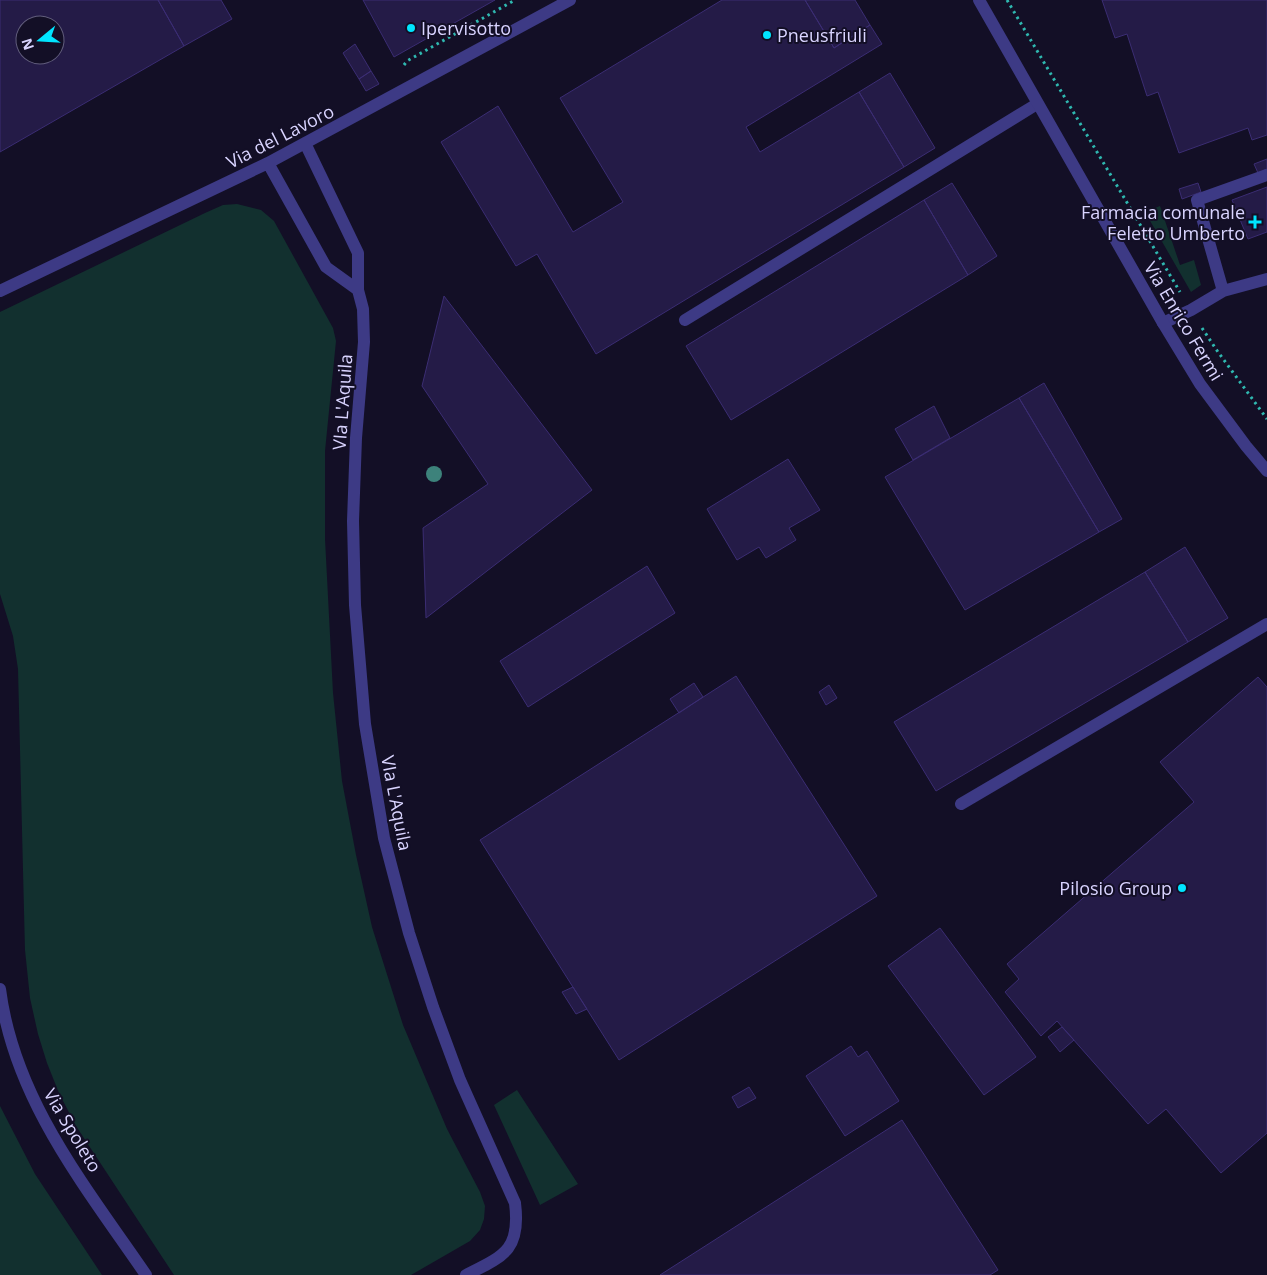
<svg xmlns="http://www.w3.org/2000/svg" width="1267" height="1275" font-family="'Open Sans',sans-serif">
<rect width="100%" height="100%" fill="#130f26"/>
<!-- green -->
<path fill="#12302f" d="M237 204 261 210 274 221 333 328 336 341 325 451V539L333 693 342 781 356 855 372 927 403 1025 447 1129 480 1192 485 1206 484 1219 480 1230 470 1241 411 1275H174L76 1126 59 1093 47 1063 38 1034 30 998 25 950 18 669 13 636 0 594V312L205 213 223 205Z
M1160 206 1180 265 1194 260 1201 285 1191 292 1145 212Z
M517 1090 578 1184 540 1205 494 1105Z
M0 1106 35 1174 102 1275H0Z"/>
<!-- building -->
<path fill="#241b47" stroke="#3b2d73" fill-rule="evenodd" d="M0 0H158L184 46 0 152ZM25 25H55V55H25Z
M158 0H221L232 19 184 46Z
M363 0H495L394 57Z
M722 0H805L834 48 870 25 882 44 746 127 760 152 859 92 904 167 596 354 537 254 516 266 441 142 498 106 573 232 623 202 560 98Z
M805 0H855L870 25 834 48Z
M1102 0H1267V135L1252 140 1248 128 1179 153 1158 92 1147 96 1127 34 1115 38Z
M355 44 371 71 359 79 343 53Z
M371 71 379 84 366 91 359 79Z
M890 73 935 148 904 167 859 92Z
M1267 159V169L1258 173 1254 164Z
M952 183 997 256 968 275 924 200Z
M1198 183 1201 192 1182 199 1179 189Z
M1267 187V232L1248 239 1232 200Z
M924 200 968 275 731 420 686 346Z
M444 296 592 490 426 618 423 528 488 484 422 386Z
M1044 383 1122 519 1099 532 1019 398Z
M1019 398 1099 532 965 610 885 477Z
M934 406 950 438 913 460 895 429Z
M788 459 820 510 789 528 796 540 766 558 759 547 737 560 707 509Z
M1185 547 1228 618 1188 642 1145 572Z
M647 566 675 613 528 707 500 661Z
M1145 572 1188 642 936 791 894 722Z
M736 676 877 896 619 1060 480 840Z
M1258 677 1267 687V1133L1221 1173 1166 1109 1148 1124 1057 1021 1041 1036 1005 992 1019 979 1007 964 1194 802 1160 762Z
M694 683 703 697 679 713 670 699Z
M829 685 837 698 826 705 819 692Z
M940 928 1036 1057 984 1095 888 966Z
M573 987 587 1009 576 1014 562 992Z
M1062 1027 1074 1040 1060 1052 1048 1037Z
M851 1046 858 1057 867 1051 899 1101 845 1136 806 1076Z
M749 1087 756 1098 738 1108 732 1097Z
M902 1120 998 1270 990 1275H660Z"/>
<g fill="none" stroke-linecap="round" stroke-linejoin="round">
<!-- path -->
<path stroke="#2fb8b0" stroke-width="3" stroke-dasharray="2.5 4" stroke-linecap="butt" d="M1007 0 1180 292
M404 65 407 61 515 0
M1202 328 1218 352 1267 419"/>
<!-- lane -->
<path stroke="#3d3a85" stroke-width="12" d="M1223 291 1197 200 1267 175
M685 320 1037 104
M1163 323 1191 310 1223 291 1267 279
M961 804 1267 624"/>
<!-- street -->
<path stroke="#3d3a85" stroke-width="12" d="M979 0 1163 323 1200 384 1246 446 1267 471
M305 143 358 253V290L363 309 364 342 356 438 353 521 355 605 365 724 384 838 409 933 433 1007 460 1080 515 1203C521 1250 504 1256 466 1275
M268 163 326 267 358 290
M0 291 268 163 570 0
M0 989C14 1099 85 1186 146 1275"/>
</g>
<!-- trees -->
<circle fill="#3d827b" cx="434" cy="474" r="8"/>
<!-- markers -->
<g fill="#00e5ff" stroke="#130f26" stroke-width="2">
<circle cx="411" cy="28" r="5"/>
<circle cx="767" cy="35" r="5"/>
<path d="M1252.5 214.5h5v5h5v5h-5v5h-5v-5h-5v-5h5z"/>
<circle cx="1182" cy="888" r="5"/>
</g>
<g text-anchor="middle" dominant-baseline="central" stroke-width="4" stroke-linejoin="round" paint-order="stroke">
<!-- poi labels -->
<g font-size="18" fill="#d9d4ff" stroke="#130f26" text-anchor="start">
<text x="421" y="28">Ipervisotto</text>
<text x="777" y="35">Pneusfriuli</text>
<text x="1245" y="212" text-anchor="end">Farmacia comunale<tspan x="1245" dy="21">Feletto Umberto</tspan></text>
<text x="1172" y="888" text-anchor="end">Pilosio Group</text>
</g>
<!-- street labels -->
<g font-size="18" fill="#d9d4ff" stroke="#130f26">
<text transform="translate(280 136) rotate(-27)">Via del Lavoro</text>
<text transform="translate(1184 321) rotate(59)">Via Enrico Fermi</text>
<text transform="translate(342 402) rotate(-86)">VIa L'Aquila</text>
<text transform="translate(397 803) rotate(79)">VIa L'Aquila</text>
<text transform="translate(73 1130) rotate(59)">Via Spoleto</text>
</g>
</g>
<!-- north arrow -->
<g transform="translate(40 40) rotate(252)"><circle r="24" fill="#130f26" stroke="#625e7d"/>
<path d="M0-4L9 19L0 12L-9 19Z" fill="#00e5ff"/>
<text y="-8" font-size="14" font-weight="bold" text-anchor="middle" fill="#d9d4ff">N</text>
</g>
</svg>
